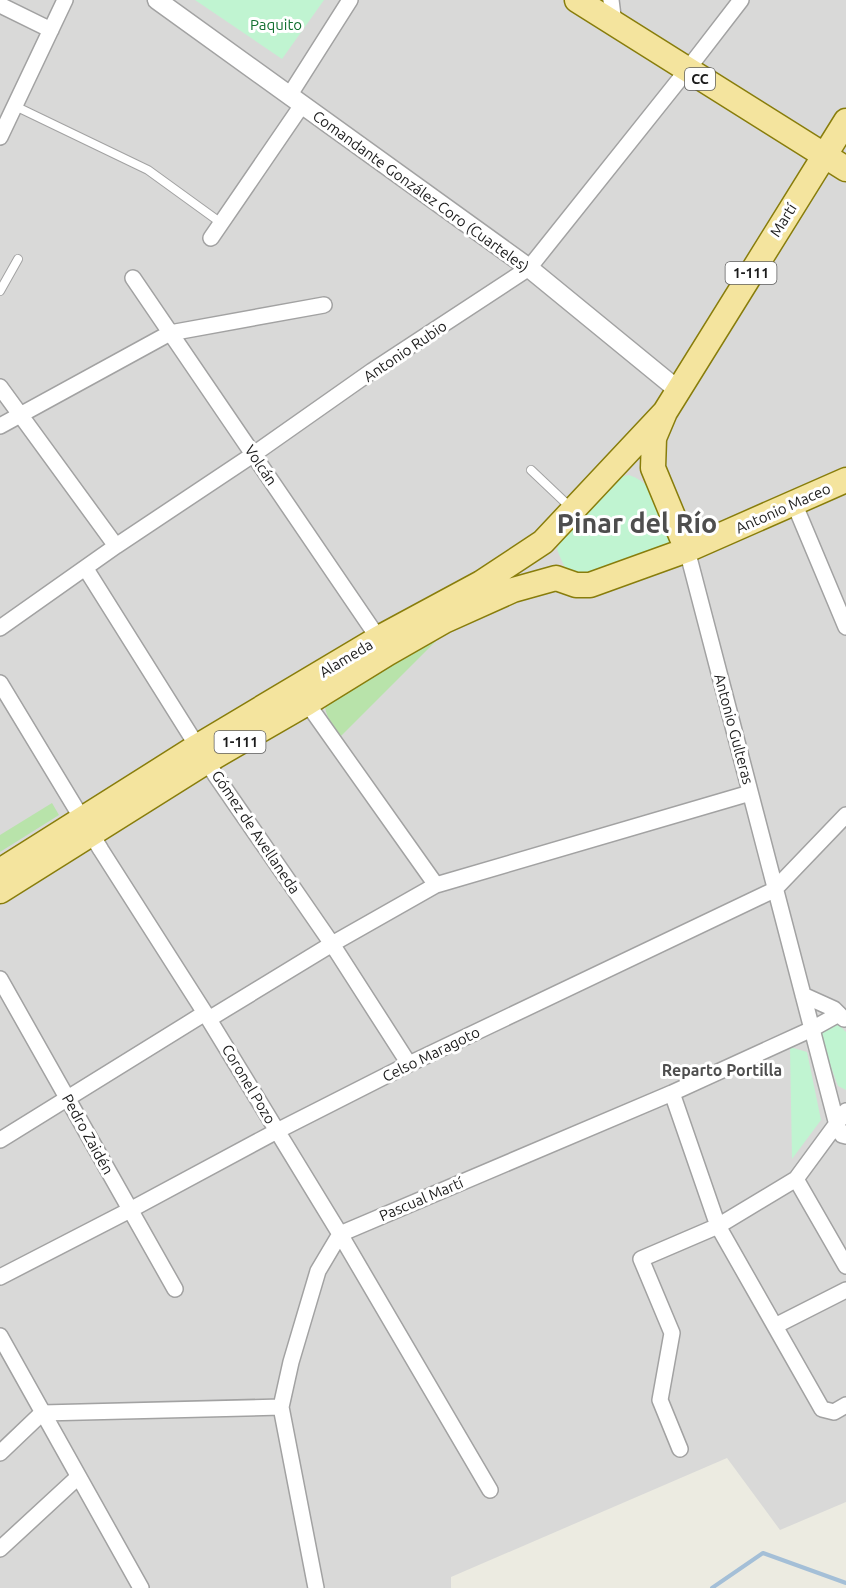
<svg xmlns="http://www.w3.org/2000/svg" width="846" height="1588" font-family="Ubuntu,sans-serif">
<rect width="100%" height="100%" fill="#ecebe1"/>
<!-- residential -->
<path fill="#d9d9d8" d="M0 0H846V1502L780 1530 727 1458 451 1577V1588H0Z"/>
<!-- grass -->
<path fill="#b8e3aa" d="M444 633 341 736C331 723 323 714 325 697Z
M52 803 59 815 0 852V835Z"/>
<!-- park -->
<path fill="#c0f4d1" d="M195 0H324L282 59Z
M629 475C659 485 664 517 672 543L577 579C565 572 562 562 557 549L561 540 616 478Z
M835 1021 846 1032V1090L838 1086 817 1029Z
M790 1047 807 1052 821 1120 792 1159Z"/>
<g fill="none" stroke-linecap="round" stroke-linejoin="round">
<!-- stream -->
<path stroke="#a4bfd7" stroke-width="4" d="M712 1588 763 1553 846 1583"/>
<!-- service casing -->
<g stroke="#a2a2a2" stroke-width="10">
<path id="service" d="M15 106 148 170 217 220 222 221
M0 291 18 259
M531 470 570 507"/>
</g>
<!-- minor casing -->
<g stroke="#a2a2a2" stroke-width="18">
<path id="minor" d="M611 0 614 24
M0 5 51 30
M289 96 350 0
M0 137 65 0
M211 238 302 105
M133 278 383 645
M0 387 116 546
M0 426 170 333 324 305
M794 503 846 627
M687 550 837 1125 842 1135 846 1136
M86 569 216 776 332 944 409 1064
M0 628 116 546 254 454 372 371 529 268 687 70 741 0
M0 683 101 850 205 1013 340 1234 490 1490
M302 696 436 885
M0 979 175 1289
M803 995 834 1009 844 1019
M209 1019 332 944 436 885 750 793
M672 1093 718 1226 822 1409 834 1412 846 1405
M0 1140 205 1013
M796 1179 846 1266
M0 1277 130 1210 277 1131 409 1064 774 890 846 815
M775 1326 846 1290
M0 1336 141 1588
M680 1449 660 1400 672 1333 641 1259 718 1226 796 1179 846 1111
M0 1453 42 1413 281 1407
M0 1549 78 1477
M316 1588 281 1407 291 1362 318 1271 340 1234 672 1093 812 1029 839 1014"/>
</g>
<!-- tertiary casing -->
<g stroke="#a2a2a2" stroke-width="21">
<path id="tertiary" d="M157 0 529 268 678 390"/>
</g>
<!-- primary casing -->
<g stroke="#887d0b" stroke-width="27">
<path id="primary" d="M577 0 846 169
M687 550 653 468 654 438 665 412 846 121
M0 871 198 746 379 638 481 583 543 542 665 412
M0 891 207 761 307 703 388 653 444 621 513 590 556 578 576 585H590L687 550 846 480"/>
</g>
<!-- service -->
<use href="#service" stroke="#fff" stroke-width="8"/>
<!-- minor -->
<use href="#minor" stroke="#fff" stroke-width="15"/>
<!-- tertiary -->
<use href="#tertiary" stroke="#fff" stroke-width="18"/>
<!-- primary -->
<use href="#primary" stroke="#f4e49e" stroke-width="24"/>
</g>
<g text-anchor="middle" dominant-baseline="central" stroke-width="6" stroke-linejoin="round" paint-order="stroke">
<!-- shield labels -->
<g fill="#fff" stroke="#5f5f5f" stroke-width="1.5">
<rect x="685" y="68" width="30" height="22" rx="4.5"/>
<rect x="725.5" y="262" width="51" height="22" rx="4.5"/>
<rect x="214.5" y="731" width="51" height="22" rx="4.5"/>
</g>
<g font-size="14" font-weight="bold" fill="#1b1b1b">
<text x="700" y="79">CC</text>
<text x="751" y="273">1-111</text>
<text x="240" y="742">1-111</text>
</g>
<!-- park labels -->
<g font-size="15" fill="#137031" stroke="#fff">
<text x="276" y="24">Paquito</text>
</g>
<!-- street labels -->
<g font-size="15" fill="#1b1b1b" stroke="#fff">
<text transform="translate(421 191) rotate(36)">Comandante González Coro (Cuarteles)</text>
<text transform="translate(783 220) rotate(-58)">Martí</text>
<text transform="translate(405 351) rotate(-34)">Antonio Rubio</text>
<text transform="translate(261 465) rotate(56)">Volcán</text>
<text transform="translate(783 508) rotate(-24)">Antonio Maceo</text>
<text transform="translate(346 658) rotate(-31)">Alameda</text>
<text transform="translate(734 729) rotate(75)">Antonio Gulteras</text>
<text transform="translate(256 832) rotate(56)">Gómez de Avellaneda</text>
<text transform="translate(431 1054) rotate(-26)">Celso Maragoto</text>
<text transform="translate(249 1084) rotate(59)">Coronel Pozo</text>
<text transform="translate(88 1134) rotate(61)">Pedro Zaidén</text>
<text transform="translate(421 1199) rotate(-23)">Pascual Martí</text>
</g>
<!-- neighbourhood labels -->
<g font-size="16" font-weight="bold" fill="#4e4e4e" stroke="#fff">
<text x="722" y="1070">Reparto Portilla</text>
</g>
<!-- town labels -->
<g font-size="27" font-weight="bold" fill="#4e4e4e" stroke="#fff">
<text x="637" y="523">Pinar del Río</text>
</g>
</g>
</svg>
